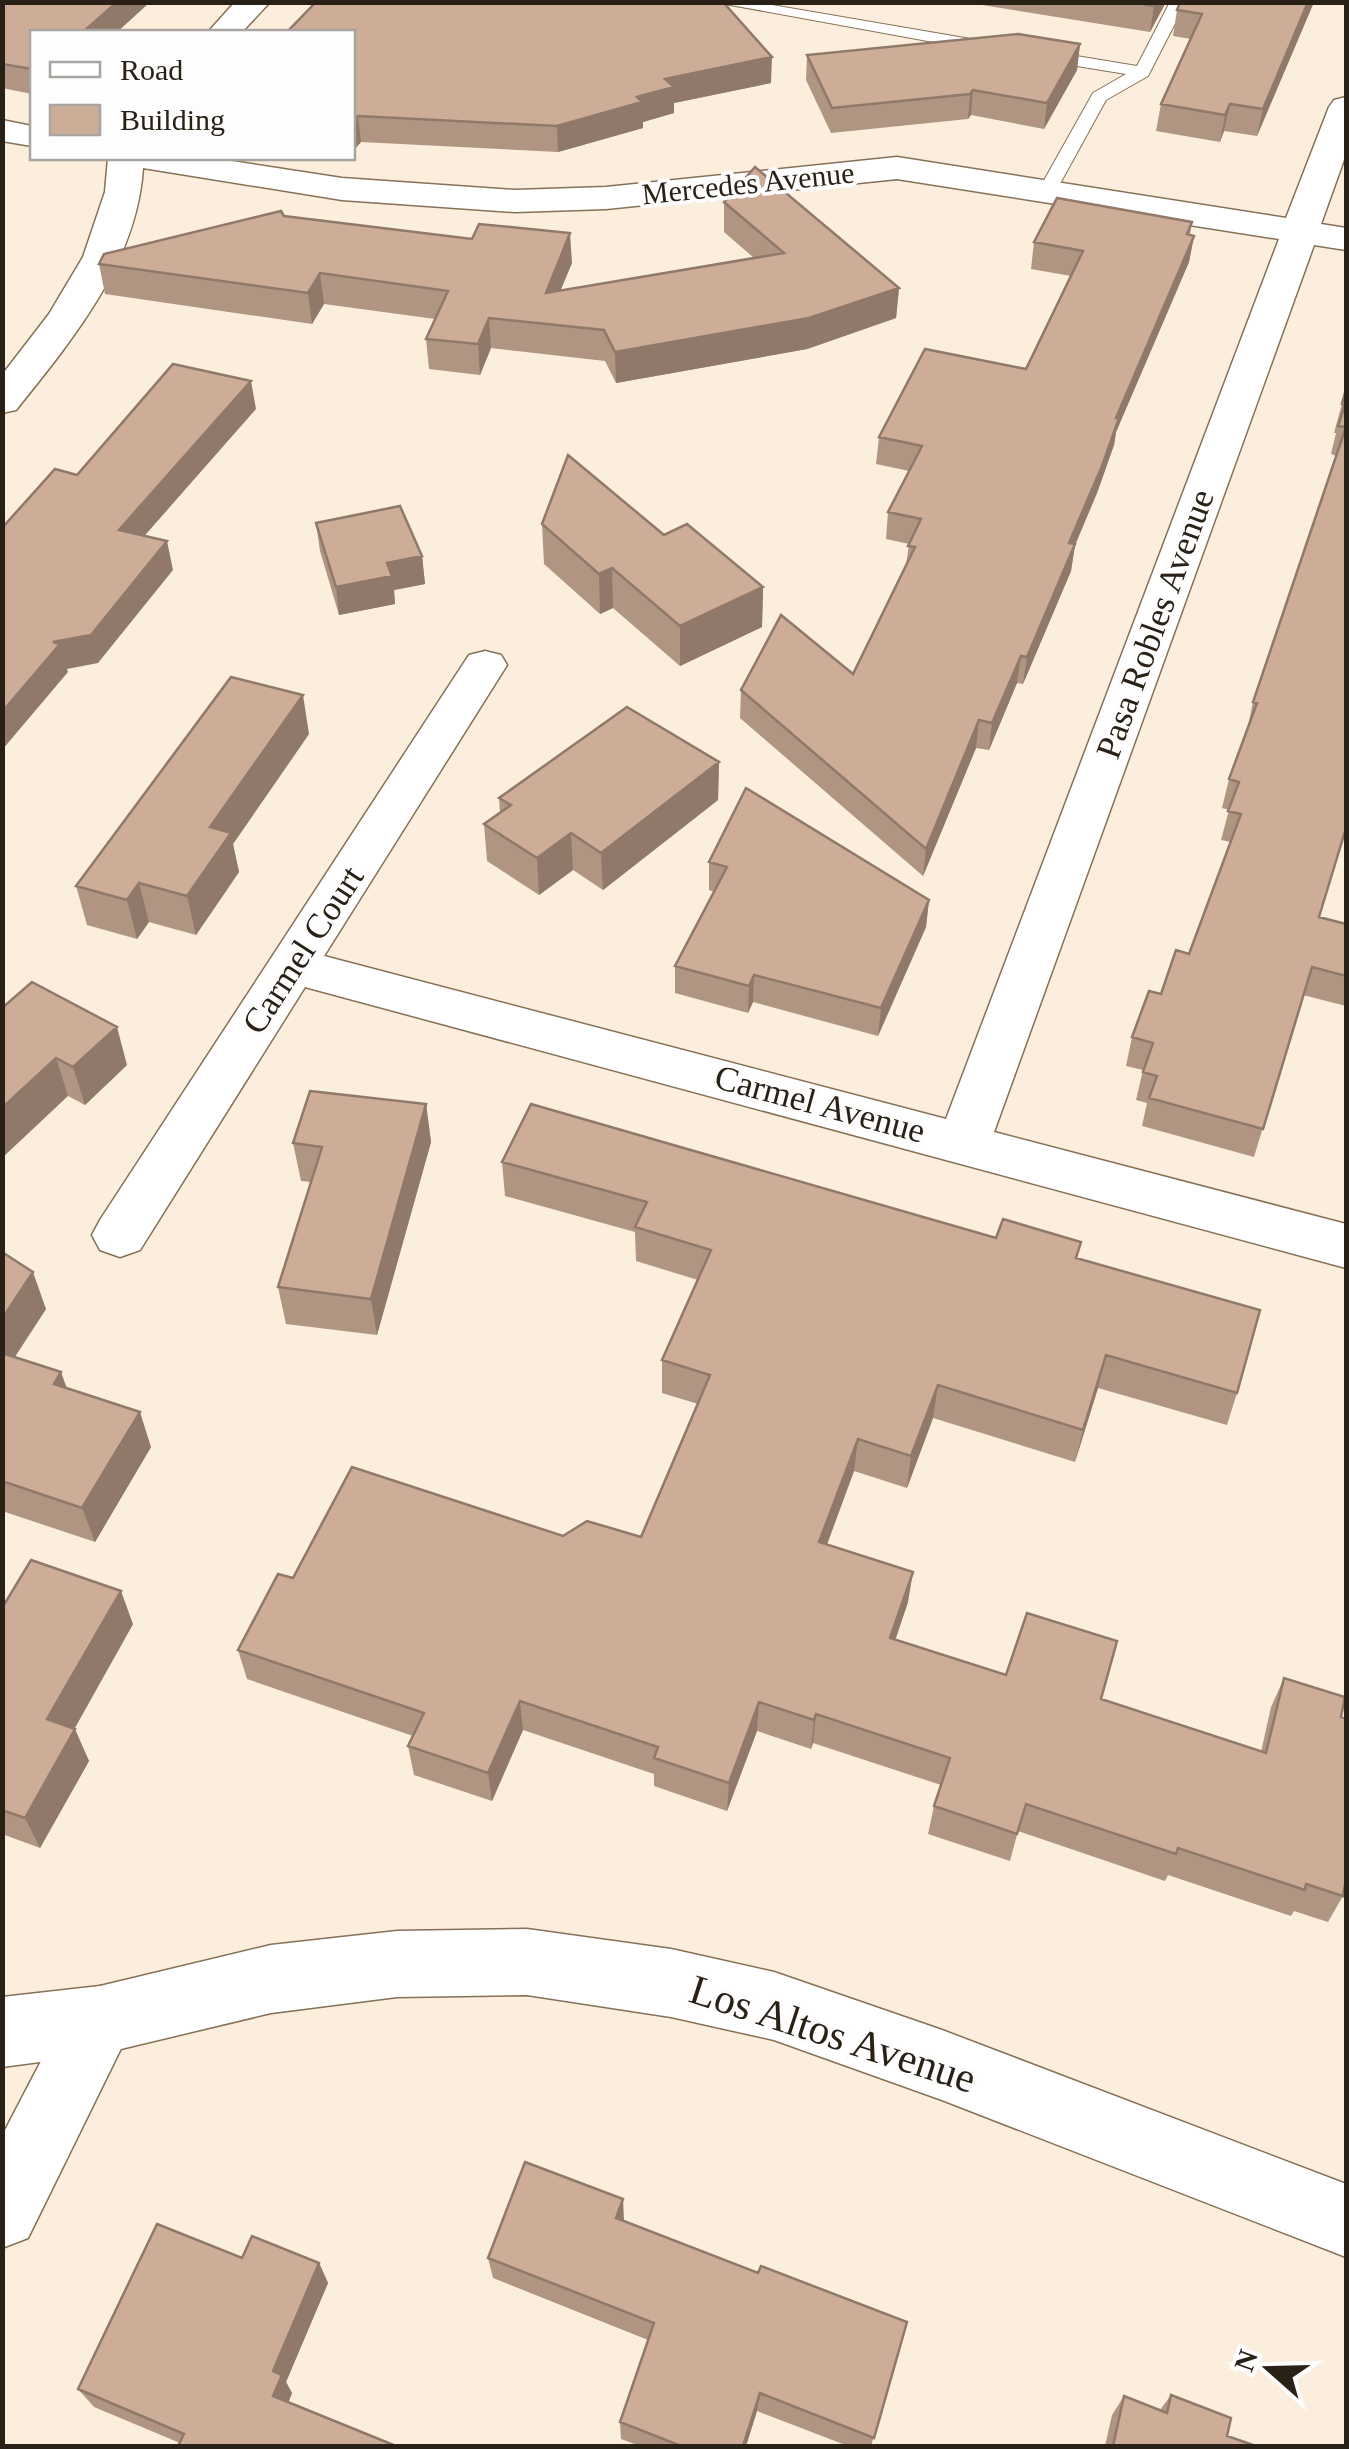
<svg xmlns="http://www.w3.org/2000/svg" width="1349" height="2449" font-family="Georgia,serif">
<rect width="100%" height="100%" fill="#fceedc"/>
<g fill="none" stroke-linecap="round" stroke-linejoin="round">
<!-- service casing -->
<g stroke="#867156" stroke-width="2">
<path id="service" d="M714 2H754L988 42 996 47 988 52Z
M1170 2H1186L1148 76 1106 100 1056 191 1053 195H1041L1038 191 1093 93 1126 74 1040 60 1032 55 1040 50 1137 66Z"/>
</g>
<!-- minor casing -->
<g stroke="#867156" stroke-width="3">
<path id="minor" d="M235 2H270L242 32H208Z
M1346 97V154L1321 224 1346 228V250L1314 245 994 1132 1346 1224V1268L305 987 140 1250 120 1257 100 1250 92 1235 100 1220 469 655 485 651 501 655 507 665 324 956 946 1119 1279 239 897 179 606 209 515 212 342 200 143 168C137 262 73 339 16 410L2 413V375L49 314 83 257 105 192 108 158H212L342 178 515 190 606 187 897 157 1286 218 1329 107 1334 100Z
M2 120 32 126V146L2 141Z
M100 1986 125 1996 135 2020 28 2238 2 2248V2136L75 1996Z"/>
</g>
<!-- tertiary casing -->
<g stroke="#867156" stroke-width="3">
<path id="tertiary" d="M527 1929 671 1949 774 1972 942 2030 1346 2184V2257L942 2100 774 2040 671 2017 527 1995 397 1997 271 2013 100 2054 2 2067V1997L100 1986 271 1945 397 1931Z"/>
</g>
<!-- service -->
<use href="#service" fill="#fff" fill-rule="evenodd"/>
<!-- minor -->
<use href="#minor" fill="#fff" fill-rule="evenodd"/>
<!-- tertiary -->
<use href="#tertiary" fill="#fff" fill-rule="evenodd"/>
</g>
<!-- wall -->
<path fill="#b09583" d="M2 2H150L117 32H32V94L2 88Z
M963 2H1166L1150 32Z
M1180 2H1314L1257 136 1224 131 1220 142 1156 131 1161 104 1191 39 1173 36 1177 10Z
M352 32 771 83 674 103V113L643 122V128L558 152 361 142 352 152Z
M1080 44 1077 70 1044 129 971 115 968 119 831 133 806 80 807 55Z
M724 202 899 288 896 318 807 349 616 383 605 361 491 348 480 375 429 369 426 339 435 319 324 304 312 324 105 294 99 264 284 216 572 263 560 290 754 258 724 232Z
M1192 222 1190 235 1194 236 1189 262 1116 432 1114 445 1097 493 1075 545 1071 571 1023 684 1017 683 989 750 976 748 923 876 740 718 741 690 853 674 906 566 909 544 886 539 888 512 909 471 876 464 879 437 1026 369 1071 276 1031 269 1034 242Z
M1346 389V829L1319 917 1346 924V1006L1303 995 1254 1157 1142 1126 1147 1103 1136 1100 1143 1070 1126 1066 1132 1037 1189 954 1231 842 1221 840 1229 810 1222 808 1229 779 1247 731 1253 702 1336 456 1331 454 1336 433H1334Z
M316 523 422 556 425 584 394 590 395 604 339 615 320 551Z
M542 524 664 535 763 587 762 627 680 666 613 608 600 614 544 564Z
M309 734 233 844 239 872 196 935 149 922 137 939 87 925 76 886Z
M719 762 718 800 603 890 573 870 539 895 487 861 484 824 500 813 499 798Z
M709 862 929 900 926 927 878 1036 753 1002 748 1013 675 993V966L714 892 709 890Z
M2 1008 127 1065 85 1105 68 1096Z
M426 1104 431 1142 377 1335 286 1324 278 1287 311 1182 301 1181 293 1143Z
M502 1162 996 1238 1077 1258 1237 1393 1227 1425 1098 1388 1075 1462 933 1418 907 1488 854 1471 827 1545 908 1602 895 1639 1006 1675 1101 1699 1261 1752 1271 1707 1284 1678 1341 1717 1343 1896 1328 1922 1294 1911 1291 1916 1168 1875 1165 1881 1018 1831 1010 1861 928 1834 934 1806 941 1785 813 1743 811 1749 757 1731 727 1811 654 1786V1774L523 1730 492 1801 414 1775 408 1746 413 1736 247 1679 238 1650 293 1578 563 1536 641 1537 698 1404 662 1393V1360L698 1280 636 1261 635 1232 505 1196Z
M2 1252 46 1309 15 1357 67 1388 151 1447 95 1542 2 1511Z
M2 1608 133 1624 74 1729 89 1761 40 1848 2 1834Z
M624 2221 758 2273 907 2322 871 2446H848L757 2411 746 2446H640L621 2439 620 2422 648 2340 493 2278 488 2258Z
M242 2258 319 2263 328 2283 286 2382 292 2393 288 2402 180 2443 94 2407 78 2389Z
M1171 2395 1227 2436 1256 2446H1105L1112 2415 1124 2396 1160 2410Z"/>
<!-- shaded-wall -->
<path fill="#90796a" d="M117 2H150L117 32H83Z
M1156 2H1166L1150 32 1154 6Z
M1308 2H1314L1257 136 1263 109Z
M1080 44 1077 70 1044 129 1047 103Z
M772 57 771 83 674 103V113L643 122V128L558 152 557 126 665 79Z
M973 90 971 115 968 119 970 94Z
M1230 104 1224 131 1220 142 1225 115Z
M358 116 361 142 352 152V122Z
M570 233 572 263 547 323 546 293Z
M1194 236 1189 262 1116 432 1114 445 1097 493 1075 545 1071 571 1023 684 1027 657 1116 418Z
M320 273 324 304 312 324 308 293Z
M899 288 896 318 807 349 616 383 615 352Z
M489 318 491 348 480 375 478 344Z
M251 381 256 409 125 558 119 530Z
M167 541 173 570 98 663 67 669 68 672 2 750V712L53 642Z
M422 556 425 584 394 590 395 604 339 615 336 587 387 563Z
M612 568 613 608 600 614 599 574Z
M763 587 762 627 680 666V626Z
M1021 656 1017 683 989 750 992 723Z
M303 695 309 734 233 844 239 872 196 935 187 896 210 827Z
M979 720 976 748 923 876 926 849Z
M719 762 718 800 603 890 601 853Z
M571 833 573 870 539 895 537 858Z
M139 883 149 922 137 939 127 900Z
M929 900 926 927 878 1036 881 1008Z
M754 975 753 1002 748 1013 749 986Z
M117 1027 127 1065 85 1105 73 1067Z
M56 1058 68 1096 2 1158V1108Z
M426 1104 431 1142 377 1335 371 1299Z
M33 1272 46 1309 2 1376V1319Z
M1106 1355 1098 1388 1075 1462 1083 1430Z
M61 1372 74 1408 54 1384Z
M938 1385 933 1418 907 1488 911 1456Z
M140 1412 151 1447 95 1542 82 1508Z
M858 1439 854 1471 816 1573 819 1542Z
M913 1572 908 1602 886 1668 890 1638Z
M121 1591 133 1624 62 1751 47 1719Z
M520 1701 523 1730 492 1801 488 1773Z
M759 1702 757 1731 727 1811 729 1783Z
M816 1714 813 1743 811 1749 814 1720Z
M75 1729 89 1761 40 1848 25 1818Z
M623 2199 624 2221 616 2218Z
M319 2263 328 2283 286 2382 292 2393 284 2414 273 2396V2371Z
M760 2393 757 2411 746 2446H743Z"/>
<!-- building -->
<path fill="#cdad98" stroke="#90796a" stroke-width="2.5" d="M2 2H117L83 32H32V69L2 64Z
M316 2H723L772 57 665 79 674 87 637 97 642 102 557 126 358 116 352 122V32H287Z
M1133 2H1156L1154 6Z
M1180 2H1308L1263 109 1230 104 1225 115 1161 104 1202 14 1177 10Z
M1018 34 1080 44 1047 103 973 90 970 94 832 108 807 55Z
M755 167 899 288 809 318 615 352 604 330 489 318 478 344 426 339 448 291 320 273 308 293 99 264 104 254 281 211 284 216 472 239 479 224 570 233 546 293 784 253 724 202Z
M1057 198 1192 222 1187 234 1194 236 1116 418H1119L1102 466 1069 543 1075 544 1027 657 1021 656 992 723 979 720 926 849 741 690 781 615 853 674 915 547 908 546 921 519 888 512 922 446 879 437 925 349 1026 369 1083 251 1034 242Z
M173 364 251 381 119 530 167 541 91 635 53 642 60 644 2 712V528L55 469 77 475Z
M1346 389V828L1319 917 1346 924V976L1312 967 1263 1129 1149 1098 1157 1076 1143 1072 1153 1043 1132 1037 1149 991 1161 994 1176 950 1189 954 1241 814 1228 811 1239 782 1229 779 1257 703 1253 702 1346 427 1338 426 1345 405 1342 404Z
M568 455 664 535 687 524 763 587 680 626 612 568 599 574 542 524Z
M400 506 422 556 387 563 392 576 336 587 316 523Z
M231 677 303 695 210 827 231 833 187 896 139 883 127 900 76 886Z
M627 707 719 762 601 853 571 833 537 858 484 824 511 805 499 798Z
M746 788 929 900 881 1008 754 975 749 986 675 966 727 867 709 862Z
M32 982 117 1027 73 1067 56 1058 2 1108V1008Z
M310 1091 426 1104 371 1299 278 1287 322 1147 293 1143Z
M531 1104 996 1238 1003 1219 1081 1242 1076 1258 1260 1310 1237 1393 1106 1355 1083 1430 938 1385 911 1456 858 1439 819 1542 913 1572 890 1638 1006 1675 1027 1613 1117 1641 1101 1699 1266 1753 1284 1678 1345 1697 1341 1717 1346 1718V1879L1343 1896 1306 1884 1305 1890 1178 1848 1176 1854 1026 1804 1017 1834 934 1806 950 1758 816 1714 814 1720 759 1702 729 1783 654 1758 658 1747 520 1701 488 1773 408 1746 424 1713 238 1650 278 1574 293 1578 352 1467 563 1536 587 1521 641 1537 710 1375 662 1360 711 1250 635 1227 647 1202 502 1162Z
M2 1252 33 1272 2 1319Z
M2 1353 61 1372 54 1384 140 1412 82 1508 2 1481Z
M31 1560 121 1591 47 1719 75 1729 25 1818 2 1810V1608Z
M525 2162 623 2199 616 2218 758 2273 761 2266 907 2322 874 2438 760 2393 743 2446H681L620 2422 654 2323 488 2258Z
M157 2224 242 2258 252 2236 319 2263 273 2371 282 2375 273 2396 396 2446H178L184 2434 78 2389Z
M1171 2395 1231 2418 1227 2436 1256 2446H1113L1124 2396 1167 2413Z"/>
<g text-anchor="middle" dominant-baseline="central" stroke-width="8" stroke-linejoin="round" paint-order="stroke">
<!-- far-street labels -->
<g font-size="30" fill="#292116" stroke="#fdfdfd">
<text transform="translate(748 183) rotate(-6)">Mercedes Avenue</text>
</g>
<!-- street labels -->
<g font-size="35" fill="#292116" stroke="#fdfdfd">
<text transform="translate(1155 624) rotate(-70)">Pasa Robles Avenue</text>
<text transform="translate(303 950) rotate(-57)">Carmel Court</text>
<text transform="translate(820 1104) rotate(15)">Carmel Avenue</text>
</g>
<!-- near-street labels -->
<g font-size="42" fill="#292116" stroke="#fdfdfd">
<text transform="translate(833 2034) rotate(18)">Los Altos Avenue</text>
</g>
</g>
<!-- border -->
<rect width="1349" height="2449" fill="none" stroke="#292116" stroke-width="10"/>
<!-- legend -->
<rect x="30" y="30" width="325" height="130" fill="#fdfdfd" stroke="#a8a5a1" stroke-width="2.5"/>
<rect x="50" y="62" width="50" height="15" fill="#ffffff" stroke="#a8a5a1" stroke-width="2.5"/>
<text x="120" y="80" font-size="30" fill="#292116">Road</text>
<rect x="50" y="105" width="50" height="30" fill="#cdad98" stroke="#a8a5a1" stroke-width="2.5"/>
<text x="120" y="130" font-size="30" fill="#292116">Building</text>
<!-- north arrow -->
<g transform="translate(1269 2369) rotate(290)" stroke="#fdfdfd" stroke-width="8" paint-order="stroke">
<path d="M0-8L18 38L0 25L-18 38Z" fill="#292116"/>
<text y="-15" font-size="28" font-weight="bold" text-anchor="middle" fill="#292116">N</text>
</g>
</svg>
